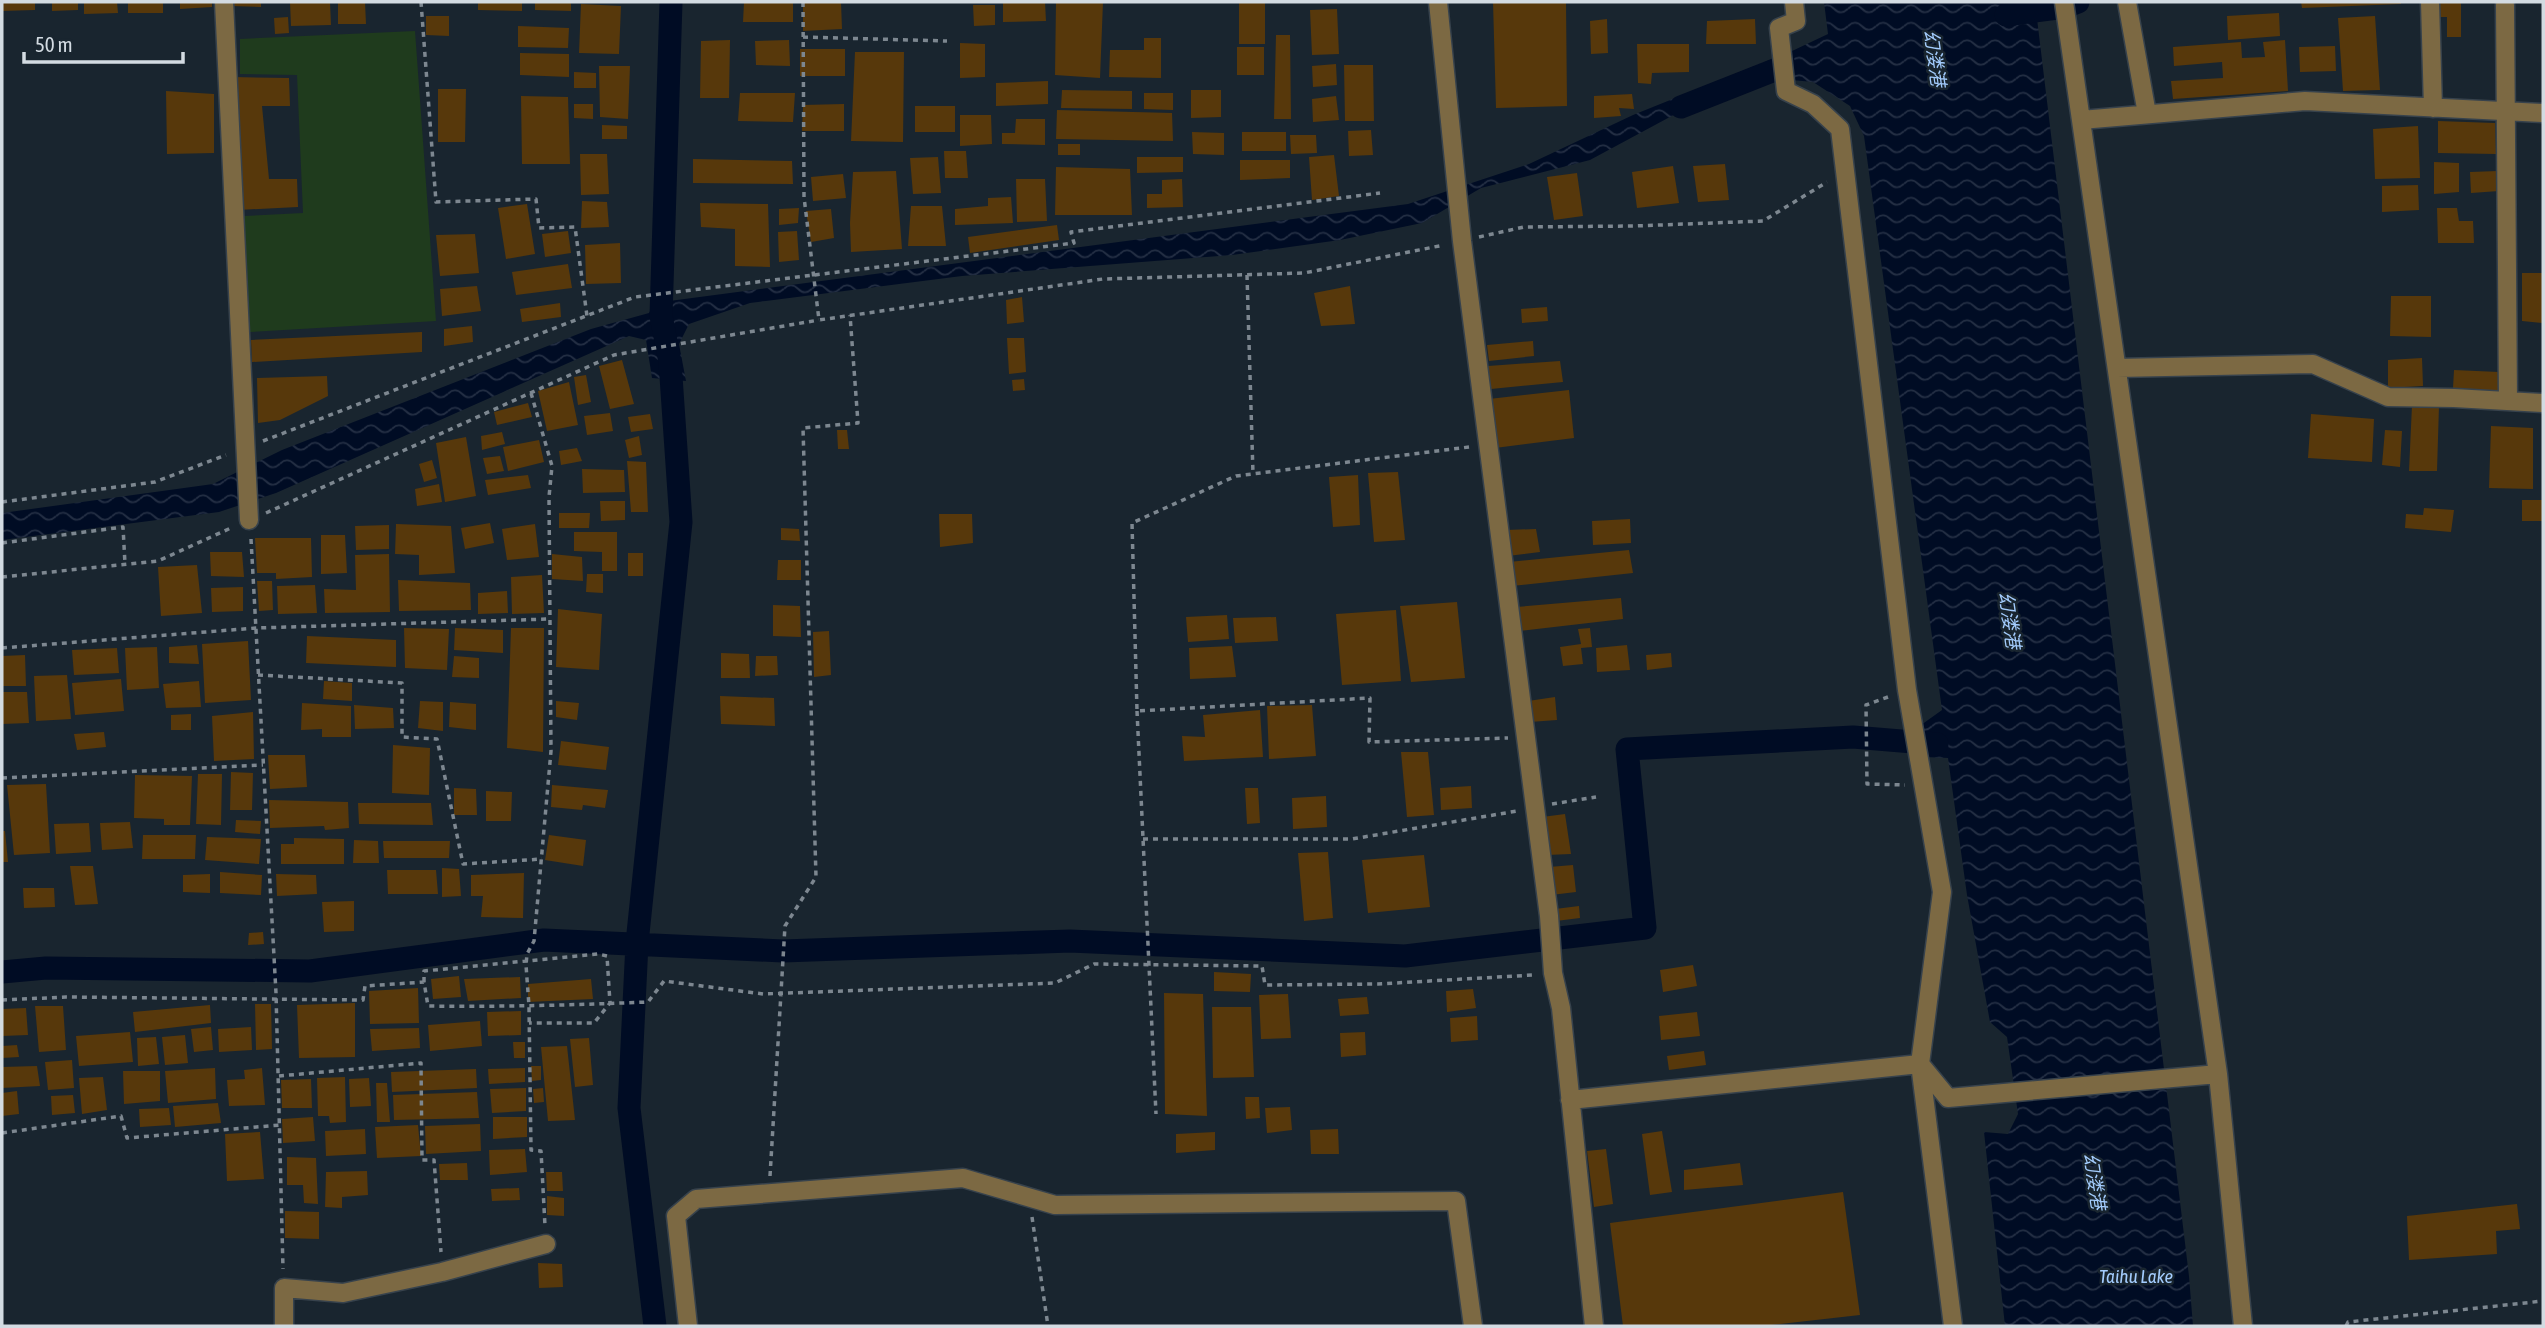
<svg xmlns="http://www.w3.org/2000/svg" width="2545" height="1328" font-family="'Asap Condensed','Noto Sans SC',sans-serif">
<defs>
<pattern id="water-waves" width="16" height="10" patternUnits="userSpaceOnUse" patternTransform="scale(1.75)"><rect width="16" height="10" fill="#000c24"/><path d="M0 5q4-4 8 0t8 0" fill="none" stroke="#242f44"/></pattern>
</defs>
<rect width="100%" height="100%" fill="#19252f"/>
<!-- grass -->
<path fill="#1f3b1d" d="M415 31 436 321 250 332 244 216 303 213 297 75 240 74V39Z"/>
<!-- water -->
<path fill="url(#water-waves)" d="M1824 2H2035L2189 1276 2193 1326H2005L1984 1132 2008 1134 2018 1114 2007 1037 1990 1022 1967 895 1948 758 1925 757 1921 725 1942 710 1864 136 1850 106 1813 82 1746 76 1590 160 1481 188 1422 223 1340 240 1232 255 962 276 750 303 689 324 679 344 686 381 652 378 646 340 629 336 276 493 219 512 2 540V513L213 484 282 450 591 329 649 313 654 303 1408 204 1529 164 1633 115 1792 51 1828 34Z"/>
<g fill="none" stroke-linecap="round" stroke-linejoin="round">
<!-- canal -->
<path stroke="#000c24" stroke-width="23" d="M2006 15 2065 7 2078 2
M1681 107 1785 66
M2 972 46 968 310 971 544 940 783 951 1070 941 1405 956 1645 928 1627 749 1853 737 1937 744
M655 1326 629 1108 637 943 681 522 670 362 661 316 671 2"/>
</g>
<!-- building -->
<path fill="#57380b" d="M2 2H35V10L2 11Z
M52 2H78V10L52 11Z
M84 2H117L118 13 84 14Z
M128 2H163V13H128Z
M180 2H212V7L180 9Z
M231 2H261V7L231 6Z
M290 2H330L331 25 291 26Z
M338 2H365L366 24H338Z
M478 2H522V11L478 10Z
M535 2H571V11L535 10Z
M744 2H793V22H743Z
M803 2H841L842 29 803 31Z
M1003 2H1045L1046 21 1003 22Z
M1056 2H1103L1100 78 1055 75Z
M1239 2H1265V44H1239Z
M1493 2H1566L1567 106 1496 108Z
M2301 2H2401V4L2302 8Z
M2436 2H2461V37H2447V17H2436Z
M581 4 621 6 619 54 579 53Z
M973 5H995V25L974 26Z
M1337 9 1339 54 1312 55 1310 10Z
M2279 13 2280 36 2228 40 2227 16Z
M426 16H449V36L426 35Z
M2375 16 2380 90 2343 91 2338 18Z
M288 17 289 33 275 34 274 18Z
M1607 19 1608 53 1591 54 1590 21Z
M1755 19 1756 44H1706L1707 21Z
M518 26 569 28 568 48 518 47Z
M1276 35H1290L1291 119H1274Z
M1144 38H1161V78L1109 77 1110 50H1144Z
M730 40 729 98H700L701 41Z
M789 40 790 66 756 65 755 41Z
M2285 40 2288 91 2173 99 2171 81 2223 78 2222 62 2174 66 2173 47 2241 42 2242 58 2265 57 2263 42Z
M960 43 985 44V77L960 78Z
M1637 44H1689V72L1652 73 1651 84 1638 83Z
M2335 46 2336 71 2300 72 2299 47Z
M1237 47H1264V75H1237Z
M800 49H845V76H800Z
M855 52H904L903 142 851 141Z
M520 53 569 54V77L520 75Z
M1336 64 1337 85 1313 87 1312 66Z
M1344 65H1373L1374 121H1345Z
M599 66H630L628 119 600 117Z
M574 72 596 73V88H574Z
M232 77 289 78 290 106H262L269 179H297L298 207 238 210Z
M1048 81V104L996 106V83Z
M438 89H466L465 142H438Z
M1062 90 1132 91V109L1061 108Z
M1191 90H1221V117L1191 118Z
M166 91 214 94V153L167 154Z
M740 93H795L793 122 738 121Z
M1144 93H1173V110L1144 109Z
M1632 94 1634 109 1619 108 1621 116 1594 118V96Z
M521 96 568 97 570 164H522Z
M1336 96 1339 120 1313 122 1312 99Z
M574 104H593V119L574 118Z
M844 104V131H802L803 105Z
M915 106H955V132H915Z
M1057 110 1172 113 1173 141 1056 139Z
M960 115H991L992 144 960 146Z
M1016 119H1045V145L1002 144V133H1015Z
M2438 121 2495 123 2496 154 2438 153Z
M602 125 627 126V139H602Z
M2418 126 2420 178 2375 179 2373 129Z
M1371 130 1373 155 1349 156 1348 131Z
M1192 132 1224 133V155L1193 154Z
M1242 132H1286V151H1242Z
M1290 135H1316L1317 153 1291 154Z
M1058 144H1080V155H1058Z
M944 151H966L968 178H945Z
M580 154H607L609 194 581 195Z
M1334 155 1339 196 1312 200 1309 157Z
M938 157 941 193 913 194 910 158Z
M1137 157H1183V172L1137 173Z
M693 159 792 161 793 184 693 183Z
M1240 160H1290V178L1240 180Z
M2434 162 2459 163V192L2434 194Z
M1725 164 1729 200 1698 202 1693 166Z
M1673 166 1679 203 1637 208 1632 172Z
M1056 167 1130 169 1132 215H1055Z
M896 171 902 249 851 252 850 223 853 172Z
M2498 171 2499 191 2471 193 2470 172Z
M1577 173 1583 216 1554 220 1547 177Z
M843 174 846 198 813 201 811 177Z
M1016 179H1045L1047 221 1017 222Z
M1182 179 1183 207 1147 208V194H1162V180Z
M2418 185 2419 210 2382 212V186Z
M1011 197 1013 223 955 225V209L988 206V198Z
M582 201 607 202 609 227 581 228Z
M700 203 768 204 770 267 735 266V229L701 227Z
M527 204 535 254 506 259 498 208Z
M911 206H942L946 246H908Z
M799 208 798 223 779 225V209Z
M2437 208H2457L2459 221H2473L2474 243H2438Z
M831 209 834 238 811 242 806 211Z
M1057 225 1059 240 970 253 968 237Z
M568 231 571 253 545 257 542 234Z
M797 231 799 260 779 262 778 232Z
M475 234 479 273 440 276 436 235Z
M620 243 621 283 586 284 585 245Z
M568 264 572 288 516 295 512 272Z
M2522 273H2543V323L2522 321Z
M477 286 481 311 442 316 440 289Z
M1350 286 1355 324 1321 326 1314 293Z
M2391 296H2431V337L2390 336Z
M1022 297 1024 322 1007 324 1006 300Z
M560 303 561 317 522 322 520 309Z
M1547 307 1548 321 1522 323 1521 309Z
M472 326 473 342 444 346V329Z
M422 332V352L252 362 251 340Z
M1007 338H1024L1026 372 1009 374Z
M1533 341 1534 356 1489 361 1487 345Z
M2422 358 2423 386 2388 388V360Z
M622 360 634 404 610 409 599 366Z
M1560 361 1563 382 1491 389 1488 366Z
M2454 370 2499 372V391L2453 388Z
M586 375 591 402 578 405 574 377Z
M327 376 328 396 280 420 258 423 257 378Z
M1024 379 1025 390 1013 391 1012 380Z
M569 382 578 425 547 431 538 391Z
M1569 390 1574 438 1495 448 1489 399Z
M528 403 532 417 497 425 494 412Z
M2412 405 2439 406 2437 471H2409Z
M610 413 613 431 587 435 584 416Z
M650 414 653 429 631 432 628 417Z
M2311 414 2374 419 2372 462 2308 458Z
M2491 426 2533 428V489L2489 488Z
M837 430H847L849 449H838Z
M2385 430 2402 431 2400 467 2382 465Z
M502 432 505 444 482 450 481 436Z
M639 436 642 455 629 458 625 440Z
M466 437 476 496 445 502 436 443Z
M539 440 544 462 508 471 503 447Z
M577 448 582 461 561 465 559 451Z
M500 456 504 471 487 474 483 458Z
M432 460 437 478 424 482 419 464Z
M627 461 646 462 648 512H631Z
M582 469 624 470 625 492 583 493Z
M1398 472 1405 540 1374 542 1368 473Z
M528 475 531 488 488 495 485 480Z
M1358 475 1360 525 1333 527 1329 477Z
M439 484 442 502 417 506 415 489Z
M2522 500H2543V521H2522Z
M600 501H625V520L601 521Z
M2424 508 2454 510 2451 532 2405 528 2406 514 2423 515Z
M559 513H590L589 528H559Z
M939 514H972L973 543 940 547Z
M1630 519 1631 543 1593 545 1592 521Z
M490 523 494 543 465 549 461 528Z
M396 524 451 526 455 573 419 575V555L395 554Z
M535 524 539 557 507 560 502 529Z
M389 525V549L356 550 355 526Z
M781 528 799 529 800 541 781 540Z
M1536 529 1540 552 1508 556 1506 530Z
M574 532H617V571H602V552L574 551Z
M321 535H345L347 573 321 574Z
M255 538H311L312 577 276 579V573H257Z
M1629 550 1633 573 1512 586 1509 562Z
M210 552H242L244 577 211 576Z
M628 553H643V576H628Z
M389 554 390 612 325 613 324 589 356 590 355 555Z
M552 554 582 557 583 581 552 579Z
M778 560H801V580H777Z
M197 565 202 613 161 616 158 567Z
M587 574H603V593L586 592Z
M542 575 544 613 512 614 511 577Z
M398 580 470 583 471 610 399 611Z
M257 581H272L273 610 259 611Z
M315 585 317 613 278 614 277 586Z
M243 587V611L212 612 211 588Z
M507 591 508 613 478 614V593Z
M1621 598 1623 619 1519 631 1516 607Z
M1457 602 1465 678 1411 682 1400 606Z
M773 605 800 606 801 637 773 636Z
M558 609 602 614 599 670 556 667Z
M1396 610 1401 681 1342 685 1336 614Z
M1227 615 1229 639 1188 642 1186 617Z
M1276 617 1278 641 1235 643 1233 618Z
M404 628 449 629 447 670 405 668Z
M455 628 503 630V653L454 650Z
M511 628H544L543 752 507 748Z
M1590 628 1592 647 1581 648 1583 664 1563 666 1560 647 1581 644 1578 629Z
M829 631 831 675 814 677 813 632Z
M307 636 396 640V667L306 663Z
M248 641 251 700 205 703 202 644Z
M197 645 199 664 169 663V647Z
M1627 645 1630 670 1597 672 1596 648Z
M1232 646 1236 677 1190 679 1189 648Z
M157 647 159 688 127 690 125 648Z
M117 648 119 673 74 675 72 650Z
M721 653 749 654 750 678H721Z
M1671 653 1672 667 1647 670 1646 655Z
M25 655 26 686H2V656Z
M454 656 479 658V678L452 677Z
M756 656H777L778 675 755 676Z
M67 675 71 719 36 721 34 676Z
M121 679 124 711 75 715 72 683Z
M199 681 201 707 166 708 163 684Z
M324 681 352 683V701L323 699Z
M2 692H27L29 723 2 724Z
M720 696 774 698 775 726 721 724Z
M1555 697 1557 720 1530 722 1528 701Z
M420 701 443 702V731L418 728Z
M556 701 579 703 577 720 556 717Z
M450 702 476 704V730L449 727Z
M302 703 351 706V737H322V729L301 730Z
M354 705 393 708 394 728 355 729Z
M1312 705 1316 756 1269 759 1267 706Z
M1260 710 1263 757 1184 761 1182 736 1205 737 1203 715Z
M253 712 254 759 214 761 212 716Z
M191 714V730H171V715Z
M104 732 106 747 77 750 74 734Z
M561 741 609 747 606 770 558 765Z
M393 745 430 748 429 795 392 793Z
M1401 752H1428L1434 815 1407 817Z
M268 755H305L307 787 270 789Z
M231 772 253 773 252 810H230Z
M198 774H222L221 825 196 824Z
M135 775 192 776 190 825H164V819L134 818Z
M46 784 50 853 14 855 7 785Z
M552 785 608 790 605 808 583 805 582 810 551 807Z
M1471 786 1472 808 1441 810 1440 788Z
M454 788 476 789 477 815H454Z
M1245 788H1258L1260 823 1247 824Z
M486 791 512 792 511 821H486Z
M1326 796 1327 827 1293 829 1292 798Z
M269 800 348 802 349 828 325 830 324 826 270 828Z
M358 803H431L433 825 359 824Z
M1565 814 1571 854 1547 855 1542 817Z
M236 820 261 821 260 834 235 832Z
M130 822 133 848 102 850 100 823Z
M89 823 91 852 56 854 54 824Z
M2 831H5L8 862H2Z
M143 835H196L195 859H142Z
M549 835 586 840 583 866 545 860Z
M207 837 261 839 259 864 205 860Z
M294 838 344 839V864H281V844H294Z
M354 840 378 841 379 863H353Z
M383 841H450L449 858H384Z
M1328 852 1333 918 1304 921 1298 853Z
M1424 855 1430 907 1368 913 1362 860Z
M1573 865 1576 892 1551 895 1549 867Z
M70 866H93L98 904 75 905Z
M442 868 459 869 461 896 442 897Z
M387 870H436L438 894H388Z
M220 872 262 875 261 895 220 893Z
M524 873 523 918 481 917 483 896H471V875Z
M210 874V893L183 892V875Z
M276 874 316 875 317 894 277 896Z
M23 888H54L55 907 24 908Z
M354 901V931L324 932 322 902Z
M1579 906 1580 918 1556 921 1555 909Z
M263 932 264 944 248 945 249 933Z
M1693 965 1697 986 1663 992 1660 970Z
M1214 972 1251 974 1250 992 1214 991Z
M459 976 461 997 433 999 431 979Z
M520 977 521 998 468 1001 464 979Z
M591 979 593 999 528 1002V984Z
M418 988 419 1023 370 1024 369 991Z
M1473 989 1476 1008 1447 1012 1446 991Z
M1164 993 1203 994 1207 1116 1165 1114Z
M1288 994 1291 1038 1261 1039 1259 995Z
M1367 997 1369 1014 1340 1016 1338 999Z
M355 1003V1057L299 1058 297 1005Z
M255 1004H271L272 1049 256 1050Z
M210 1005 211 1023 135 1032 133 1012Z
M35 1006H63L66 1050 39 1052Z
M1212 1007H1251L1254 1077 1213 1078Z
M26 1008 28 1035 2 1036V1009Z
M521 1011V1035L488 1036 487 1012Z
M1697 1012 1700 1036 1661 1040 1659 1016Z
M1477 1016 1478 1040 1451 1042 1450 1018Z
M480 1021 482 1046 430 1051 428 1025Z
M211 1027 213 1050 194 1052 191 1029Z
M251 1027 252 1050 219 1052 218 1029Z
M419 1028 420 1048 372 1051 370 1029Z
M130 1032 133 1062 79 1066 76 1036Z
M1365 1032 1366 1055 1341 1057 1340 1033Z
M185 1035 188 1063 165 1065 162 1037Z
M156 1037 159 1064 138 1066 137 1038Z
M589 1038 593 1085 575 1087 570 1039Z
M513 1042H525V1058H514Z
M17 1045 19 1057 2 1058V1046Z
M567 1046 575 1120 548 1121 541 1047Z
M1704 1051 1706 1065 1669 1070 1667 1056Z
M72 1060 74 1088 48 1090 45 1062Z
M37 1066 40 1086 2 1088V1067Z
M531 1066H541V1080L532 1081Z
M215 1068 216 1099 168 1103 165 1071Z
M262 1068 265 1105 229 1106 227 1080 245 1079 244 1070Z
M525 1068V1082L489 1084 488 1069Z
M476 1069 477 1088 392 1092 391 1072Z
M123 1071H160V1101L124 1104Z
M103 1077 107 1110 82 1114 79 1078Z
M345 1077 346 1122 330 1123 329 1116H318L317 1078Z
M369 1078 371 1106 350 1107 349 1079Z
M311 1079 312 1108H282L281 1080Z
M376 1083H387L390 1122H377Z
M526 1088V1111L492 1113 490 1089Z
M543 1088 544 1102 534 1103 533 1089Z
M17 1091 19 1114 2 1116V1093Z
M477 1092 479 1118 394 1120 393 1095Z
M73 1095 75 1113 52 1115 51 1096Z
M1245 1097H1259L1260 1118 1246 1119Z
M218 1103 221 1123 175 1127 173 1106Z
M1290 1107 1292 1130 1267 1133 1265 1108Z
M169 1108 171 1125 140 1127 139 1109Z
M313 1117 315 1141 283 1143 282 1119Z
M493 1117H527V1137L493 1139Z
M480 1124 481 1151 426 1154 425 1126Z
M418 1125 421 1156 377 1158 375 1127Z
M365 1129 366 1154 326 1156 325 1131Z
M1338 1129 1339 1154H1311L1310 1130Z
M1662 1131 1672 1192 1650 1195 1642 1134Z
M260 1132 264 1179 227 1181 225 1134Z
M1215 1132V1150L1176 1153V1134Z
M525 1149 527 1172 490 1175 489 1150Z
M1606 1149 1613 1204 1594 1207 1587 1151Z
M287 1157 316 1158 318 1204 304 1203 303 1185H287Z
M467 1163 468 1180H440L439 1164Z
M1740 1163 1743 1185 1684 1190V1170Z
M367 1171 368 1195 342 1197V1208L325 1207 326 1172Z
M546 1172H562L563 1191H547Z
M519 1188 520 1200 492 1201 491 1189Z
M1843 1192 1860 1315 1762 1326H1623L1610 1223Z
M547 1196 564 1198V1216L547 1215Z
M2517 1204 2520 1229 2496 1231 2497 1254 2409 1260 2407 1216Z
M285 1211 319 1212V1239L285 1238Z
M538 1263 562 1264 563 1287 539 1288Z"/>
<g fill="none" stroke-linecap="round" stroke-linejoin="round">
<!-- minor casing -->
<g stroke="#37424c" stroke-width="21">
<path id="minor" d="M224 2 249 520
M1438 2 1462 241 1549 916 1553 973 1561 1008 1594 1326
M1794 2 1796 21 1779 28 1786 91 1813 104 1840 129 1907 690 1942 892 1920 1064 1953 1326
M2064 2 2218 1074 2243 1326
M2127 2 2147 114
M2430 2 2433 108
M2505 5 2508 401
M2081 120 2305 101 2543 113
M2117 368 2313 364 2388 397 2454 398 2543 403
M1570 1100 1920 1064 1948 1098 2218 1074
M284 1326V1288L343 1293 442 1272 546 1244
M688 1326 676 1216 696 1199 963 1178 1055 1205 1456 1201 1473 1326"/>
</g>
<!-- path -->
<path stroke="#7d8790" stroke-width="3.5" stroke-dasharray="5 5" stroke-linecap="butt" d="M421 2 436 202 536 199 539 228 575 227 587 316
M803 2 804 197 819 320 1103 279 1304 273 1444 245
M803 37 947 41
M1479 237 1524 227 1634 226 1763 221 1827 182
M1247 275 1253 474
M531 393 552 466 549 497 551 751 534 941 527 954 526 965 529 1006 531 1150 541 1151 545 1226
M263 441 635 297 1074 243 1071 232 1380 193
M1469 447 1236 476 1132 523 1137 711 1370 698 1369 742 1508 738
M2 502 155 482 226 455
M266 513 614 355 819 320
M251 539 276 993 283 1269
M2 543 123 527 125 564
M2 577 158 561 233 527
M2 648 256 628 550 619
M258 675 402 683V737L437 739 463 864 542 859
M1888 697 1866 705 1867 784 1905 785
M1137 711 1156 1114
M2 778 263 765
M1552 804 1596 797
M1143 839H1352L1517 811
M424 982V971L598 954 607 956 610 1003 594 1023H529
M2 1000 66 997 363 1000 365 986 424 982 428 1006C502 1007 575 1005 648 1002L664 981 763 994 1055 983 1094 964 1262 966 1265 985 1378 984 1533 975
M279 1076 421 1063 422 1160H434L441 1252
M2 1133 121 1116 127 1138 280 1125
M770 1176 785 926 816 877 803 428 858 423 850 315
M1032 1217 1048 1326
M2346 1326 2348 1322 2543 1301"/>
<!-- minor -->
<use href="#minor" stroke="#7c6943" stroke-width="18"/>
</g>
<g text-anchor="middle" dominant-baseline="central" stroke-width="5" stroke-linejoin="round" paint-order="stroke">
<!-- water labels -->
<g font-size="19" font-style="italic" fill="#a3ccfd" stroke="#19252f">
<text transform="translate(1935 58) rotate(82)">幻溇港</text>
<text transform="translate(2010 620) rotate(82)">幻溇港</text>
<text transform="translate(2095 1181) rotate(81)">幻溇港</text>
<text x="2136" y="1276">Taihu Lake</text>
</g>
</g>
<!-- border -->
<rect width="2545" height="1328" fill="none" stroke="#d3dbe2" stroke-width="7"/>
<!-- scale -->
<path d="M24 52v10h159v-10" fill="none" stroke="#d3dbe2" stroke-width="3.5"/>
<text x="35" y="52" font-size="21" fill="#d3dbe2" stroke="#19252f" stroke-width="5" paint-order="stroke">50 m</text>
</svg>
